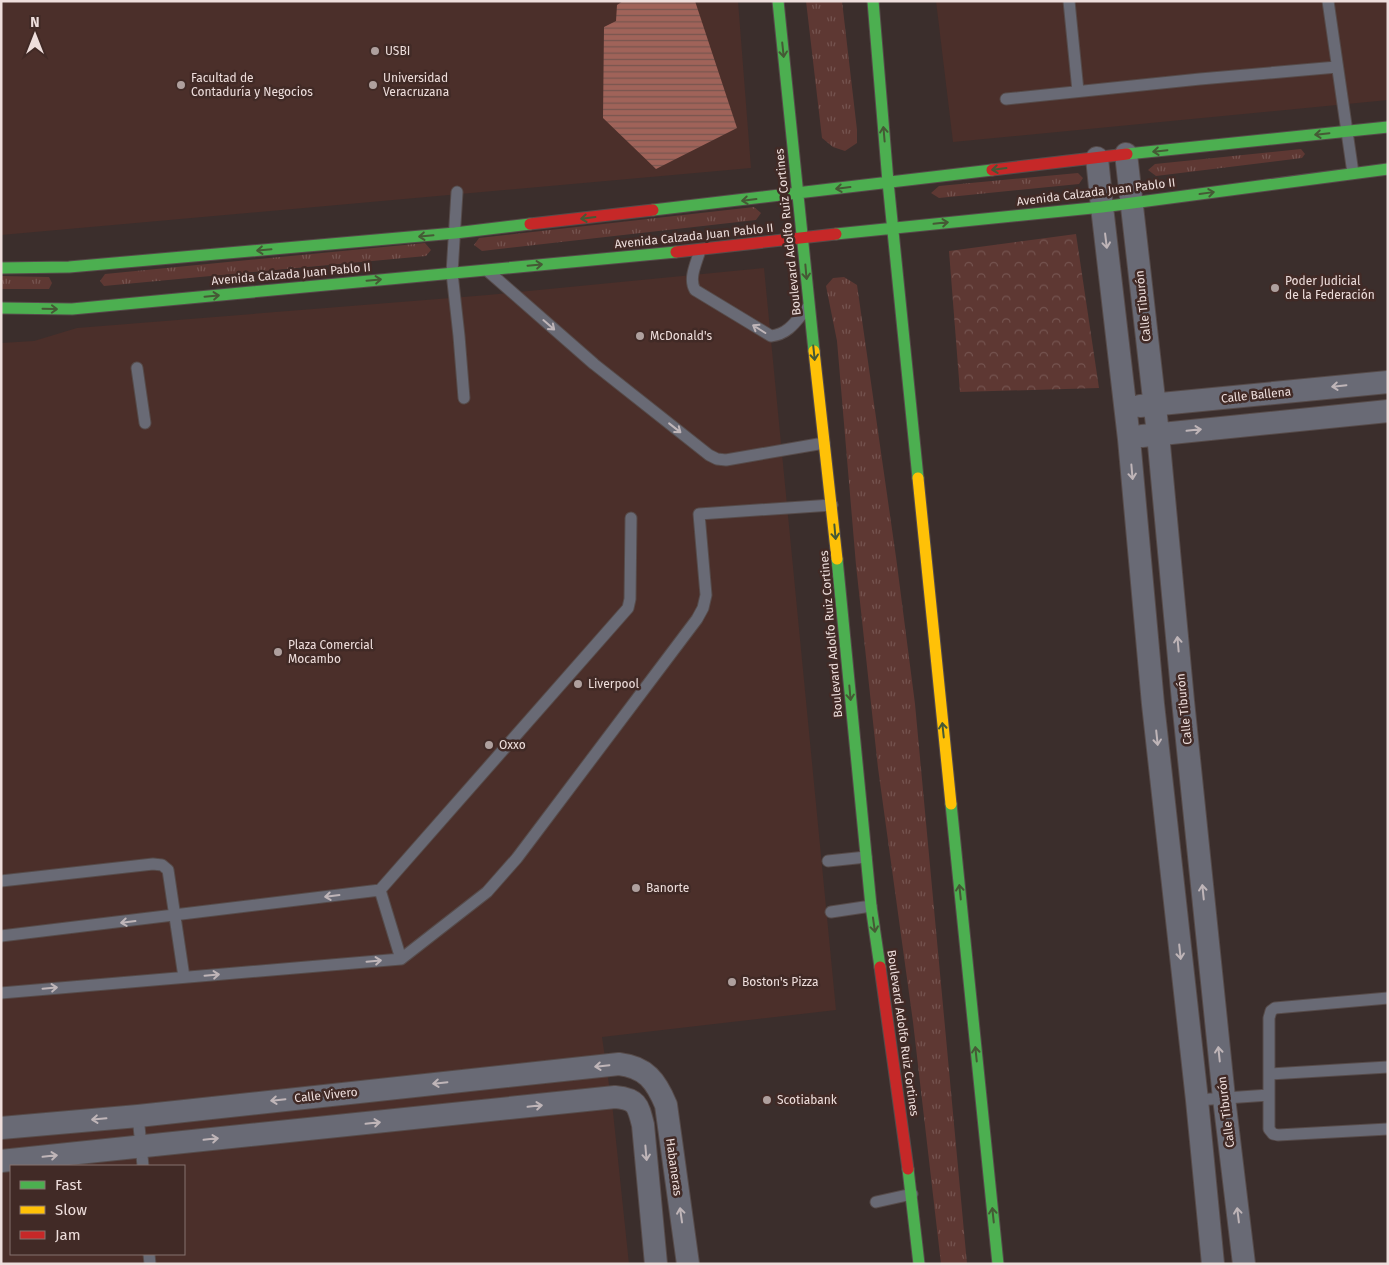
<svg xmlns="http://www.w3.org/2000/svg" width="1389" height="1265" font-family="'Fira Sans',sans-serif">
<defs>
<pattern id="grass-tufts" width="24" height="20" patternUnits="userSpaceOnUse" patternTransform="scale(1.25)"><rect width="24" height="20" fill="#5e3833"/><path d="M3 7l-1-3M5 7V3M7 7l1-3M15 17l-1-3M17 17v-4M19 17l1-3" fill="none" stroke="#755450"/></pattern>
<pattern id="park-crowns" width="20" height="18" patternUnits="userSpaceOnUse" patternTransform="scale(1.25)"><rect width="20" height="18" fill="#5e3833"/><path d="M2 6a3 3 0 1 1 6 0M12 15a3 3 0 1 1 6 0" fill="none" stroke="#755450"/></pattern>
<pattern id="water-rules" width="6" height="5" patternUnits="userSpaceOnUse" patternTransform="scale(1.25)"><rect width="6" height="5" fill="#a06359"/><path d="M0 2.5h6" fill="none" stroke="#78554f"/></pattern>
</defs>
<rect width="100%" height="100%" fill="#3b2e2c"/>
<!-- built -->
<path fill="#4b2f2a" fill-rule="evenodd" d="M1 1H738L751 168 1 235Z
M936 1H1388V100L953 142Z
M764 268 836 1010 602 1037 613 1112 629 1264H1V343L34 341 77 328 488 295ZM11 1166H184V1254H11Z"/>
<!-- grass -->
<path fill="url(#grass-tufts)" d="M806 1H842L857 130V143L845 151 833 147 822 138Z
M1301 149 1305 154 1302 158 1156 176 1148 170 1155 164Z
M1078 173 1083 178 1079 184 939 198 931 193 939 186Z
M754 207 761 213 756 220 482 251 474 245 479 238Z
M425 243 431 250 426 256 104 286 100 281 105 274Z
M1 276 49 277 52 283 49 289H1Z
M844 277 857 285 896 557 915 704 967 1264H941L913 1022 878 768 856 565 837 341 826 286 833 278Z"/>
<!-- park -->
<path fill="url(#park-crowns)" d="M1076 234 1099 388 960 392 949 251Z"/>
<!-- water -->
<path fill="url(#water-rules)" d="M623 1H695L737 128 656 169 603 118 604 27 616 21 617 5Z"/>
<g fill="none" stroke-linecap="round" stroke-linejoin="round">
<!-- lane casing -->
<g stroke="#564b4a" stroke-width="13">
<path id="lane" d="M1069 1 1078 91
M1328 1 1353 173
M1006 99 1200 79 1337 67
M457 192 452 273 459 336 464 398
M700 250C697 262 688 278 695 290L771 336C789 334 796 321 807 308
M489 272 594 364 709 455 717 459 726 460 824 443
M137 368 145 423
M828 861 866 857
M1 881 153 864 162 865 168 870 184 977
M380 890 401 959
M831 912 871 906
M1 936 380 890 628 608 630 599 631 518
M1 993 401 959 487 892 517 858 697 619 703 608 706 595 699 514 832 505
M1388 998 1275 1008 1271 1011 1269 1018V1129L1273 1134 1278 1135 1388 1129
M1269 1074 1388 1067
M1197 1100 1269 1095
M138 1116 143 1166
M876 1202 912 1194
M149 1254 150 1264"/>
</g>
<!-- street casing -->
<g stroke="#564b4a" stroke-width="24">
<path id="street" d="M1126 154 1158 434 1183 701 1224 1098 1244 1264
M1097 158 1102 207 1129 439 1153 704 1197 1100 1213 1264
M1140 406 1388 382
M1142 436 1388 411
M1 1128 138 1116 619 1064C646 1067 656 1081 666 1105L688 1264
M1 1161 615 1097C637 1099 638 1105 643 1125L656 1264"/>
</g>
<!-- fast casing -->
<g stroke="#564b4a" stroke-width="13">
<path id="fast" d="M778 1 814 351
M873 1 888 182 918 478
M1127 154 1388 127
M653 210 992 170
M836 234 1102 207 1388 169
M1 268 69 267 455 233 530 224
M1 308 72 309 676 252
M837 559 871 906 880 967
M951 804 998 1264
M908 1169 919 1264"/>
</g>
<!-- slow casing -->
<g stroke="#564b4a" stroke-width="13">
<path id="slow" d="M814 351 837 559
M918 478 951 804"/>
</g>
<!-- jam casing -->
<g stroke="#564b4a" stroke-width="13">
<path id="jam" d="M992 170 1127 154
M530 224 653 210
M676 252 836 234
M880 967 908 1169"/>
</g>
<!-- lane -->
<use href="#lane" stroke="#696a75" stroke-width="11"/>
<!-- street -->
<use href="#street" stroke="#696a75" stroke-width="22"/>
<!-- fast -->
<use href="#fast" stroke="#4caf50" stroke-width="11"/>
<!-- slow -->
<use href="#slow" stroke="#ffc107" stroke-width="11"/>
<!-- jam -->
<use href="#jam" stroke="#c62828" stroke-width="11"/>
</g>
<!-- one-way arrows -->
<defs><path id="oneway-shaft" d="M-6 0H5M1.5-3L5.5 0L1.5 3" fill="none" stroke-width="1.6" stroke-linecap="round" stroke-linejoin="round" transform="scale(1.25)"/></defs>
<g stroke="#455935">
<use href="#oneway-shaft" transform="translate(783 50) rotate(84)"/>
<use href="#oneway-shaft" transform="translate(884 134) rotate(-95)"/>
<use href="#oneway-shaft" transform="translate(1322 134) rotate(174)"/>
<use href="#oneway-shaft" transform="translate(1160 151) rotate(174)"/>
<use href="#oneway-shaft" transform="translate(999 169) rotate(173)"/>
<use href="#oneway-shaft" transform="translate(843 188) rotate(173)"/>
<use href="#oneway-shaft" transform="translate(1207 193) rotate(-8)"/>
<use href="#oneway-shaft" transform="translate(749 200) rotate(173)"/>
<use href="#oneway-shaft" transform="translate(588 218) rotate(173)"/>
<use href="#oneway-shaft" transform="translate(941 223) rotate(-6)"/>
<use href="#oneway-shaft" transform="translate(426 236) rotate(175)"/>
<use href="#oneway-shaft" transform="translate(264 250) rotate(175)"/>
<use href="#oneway-shaft" transform="translate(535 265) rotate(-5)"/>
<use href="#oneway-shaft" transform="translate(806 272) rotate(85)"/>
<use href="#oneway-shaft" transform="translate(374 280) rotate(-5)"/>
<use href="#oneway-shaft" transform="translate(212 296) rotate(-5)"/>
<use href="#oneway-shaft" transform="translate(50 309) rotate(1)"/>
<use href="#oneway-shaft" transform="translate(814 353) rotate(84)"/>
<use href="#oneway-shaft" transform="translate(835 532) rotate(85)"/>
<use href="#oneway-shaft" transform="translate(850 693) rotate(85)"/>
<use href="#oneway-shaft" transform="translate(943 730) rotate(-96)"/>
<use href="#oneway-shaft" transform="translate(960 892) rotate(-96)"/>
<use href="#oneway-shaft" transform="translate(874 925) rotate(82)"/>
<use href="#oneway-shaft" transform="translate(976 1054) rotate(-96)"/>
<use href="#oneway-shaft" transform="translate(993 1215) rotate(-96)"/>
</g>
<g stroke="#bfb5b8">
<use href="#oneway-shaft" transform="translate(1106 241) rotate(83)"/>
<use href="#oneway-shaft" transform="translate(549 325) rotate(41)"/>
<use href="#oneway-shaft" transform="translate(759 329) rotate(-148)"/>
<use href="#oneway-shaft" transform="translate(1339 386) rotate(174)"/>
<use href="#oneway-shaft" transform="translate(675 428) rotate(38)"/>
<use href="#oneway-shaft" transform="translate(1194 430) rotate(-6)"/>
<use href="#oneway-shaft" transform="translate(1132 472) rotate(85)"/>
<use href="#oneway-shaft" transform="translate(1178 644) rotate(-95)"/>
<use href="#oneway-shaft" transform="translate(1157 738) rotate(84)"/>
<use href="#oneway-shaft" transform="translate(1203 892) rotate(-96)"/>
<use href="#oneway-shaft" transform="translate(332 896) rotate(173)"/>
<use href="#oneway-shaft" transform="translate(128 922) rotate(173)"/>
<use href="#oneway-shaft" transform="translate(1180 952) rotate(84)"/>
<use href="#oneway-shaft" transform="translate(374 961) rotate(-5)"/>
<use href="#oneway-shaft" transform="translate(212 975) rotate(-5)"/>
<use href="#oneway-shaft" transform="translate(50 988) rotate(-5)"/>
<use href="#oneway-shaft" transform="translate(1219 1054) rotate(-96)"/>
<use href="#oneway-shaft" transform="translate(602 1066) rotate(174)"/>
<use href="#oneway-shaft" transform="translate(440 1083) rotate(174)"/>
<use href="#oneway-shaft" transform="translate(278 1100) rotate(174)"/>
<use href="#oneway-shaft" transform="translate(535 1106) rotate(-6)"/>
<use href="#oneway-shaft" transform="translate(99 1119) rotate(175)"/>
<use href="#oneway-shaft" transform="translate(373 1123) rotate(-6)"/>
<use href="#oneway-shaft" transform="translate(211 1139) rotate(-6)"/>
<use href="#oneway-shaft" transform="translate(646 1153) rotate(85)"/>
<use href="#oneway-shaft" transform="translate(50 1156) rotate(-6)"/>
<use href="#oneway-shaft" transform="translate(681 1215) rotate(-98)"/>
<use href="#oneway-shaft" transform="translate(1238 1215) rotate(-97)"/>
</g>
<!-- markers -->
<g fill="#afa09e" stroke="#412a26" stroke-width="2">
<circle cx="375" cy="51" r="5"/>
<circle cx="181" cy="85" r="5"/>
<circle cx="373" cy="85" r="5"/>
<circle cx="1275" cy="288" r="5"/>
<circle cx="640" cy="336" r="5"/>
<circle cx="278" cy="652" r="5"/>
<circle cx="578" cy="684" r="5"/>
<circle cx="489" cy="745" r="5"/>
<circle cx="636" cy="888" r="5"/>
<circle cx="732" cy="982" r="5"/>
<circle cx="767" cy="1100" r="5"/>
</g>
<g text-anchor="middle" dominant-baseline="central" stroke-width="5" stroke-linejoin="round" paint-order="stroke">
<!-- poi labels -->
<g font-size="12" fill="#eededc" stroke="#412a26" text-anchor="start">
<text x="385" y="51">USBI</text>
<text x="191" y="78">Facultad de<tspan x="191" dy="14">Contaduría y Negocios</tspan></text>
<text x="383" y="78">Universidad<tspan x="383" dy="14">Veracruzana</tspan></text>
<text x="1285" y="281">Poder Judicial<tspan x="1285" dy="14">de la Federación</tspan></text>
<text x="650" y="336">McDonald's</text>
<text x="288" y="645">Plaza Comercial<tspan x="288" dy="14">Mocambo</tspan></text>
<text x="588" y="684">Liverpool</text>
<text x="499" y="745">Oxxo</text>
<text x="646" y="888">Banorte</text>
<text x="742" y="982">Boston's Pizza</text>
<text x="777" y="1100">Scotiabank</text>
</g>
<!-- street labels -->
<g font-size="12" fill="#eededc" stroke="#412a26">
<text transform="translate(1096 192) rotate(-7)">Avenida Calzada Juan Pablo II</text>
<text transform="translate(788 232) rotate(-96)">Boulevard Adolfo Ruiz Cortines</text>
<text transform="translate(694 236) rotate(-6)">Avenida Calzada Juan Pablo II</text>
<text transform="translate(291 274) rotate(-5)">Avenida Calzada Juan Pablo II</text>
<text transform="translate(1143 306) rotate(-96)">Calle Tiburón</text>
<text transform="translate(1256 395) rotate(-6)">Calle Ballena</text>
<text transform="translate(831 634) rotate(-95)">Boulevard Adolfo Ruiz Cortines</text>
<text transform="translate(1184 709) rotate(-96)">Calle Tiburón</text>
<text transform="translate(903 1033) rotate(82)">Boulevard Adolfo Ruiz Cortines</text>
<text transform="translate(326 1095) rotate(-6)">Calle Vivero</text>
<text transform="translate(1226 1112) rotate(-97)">Calle Tiburón</text>
<text transform="translate(674 1167) rotate(82)">Habaneras</text>
</g>
</g>
<!-- border -->
<rect width="1389" height="1265" fill="none" stroke="#eededc" stroke-width="5"/>
<!-- legend -->
<rect x="10" y="1165" width="175" height="90" fill="#412a26" stroke="#86726f"/>
<rect x="20" y="1181" width="25" height="8" fill="#4caf50" stroke="#86726f"/>
<text x="55" y="1190" font-size="15" fill="#eededc">Fast</text>
<rect x="20" y="1206" width="25" height="8" fill="#ffc107" stroke="#86726f"/>
<text x="55" y="1215" font-size="15" fill="#eededc">Slow</text>
<rect x="20" y="1231" width="25" height="8" fill="#c62828" stroke="#86726f"/>
<text x="55" y="1240" font-size="15" fill="#eededc">Jam</text>
<!-- north arrow -->
<g transform="translate(35 35)" stroke="#412a26" stroke-width="4" paint-order="stroke">
<path d="M0-4L9 19L0 12L-9 19Z" fill="#eededc"/>
<text y="-8" font-size="14" font-weight="bold" text-anchor="middle" fill="#eededc">N</text>
</g>
</svg>
